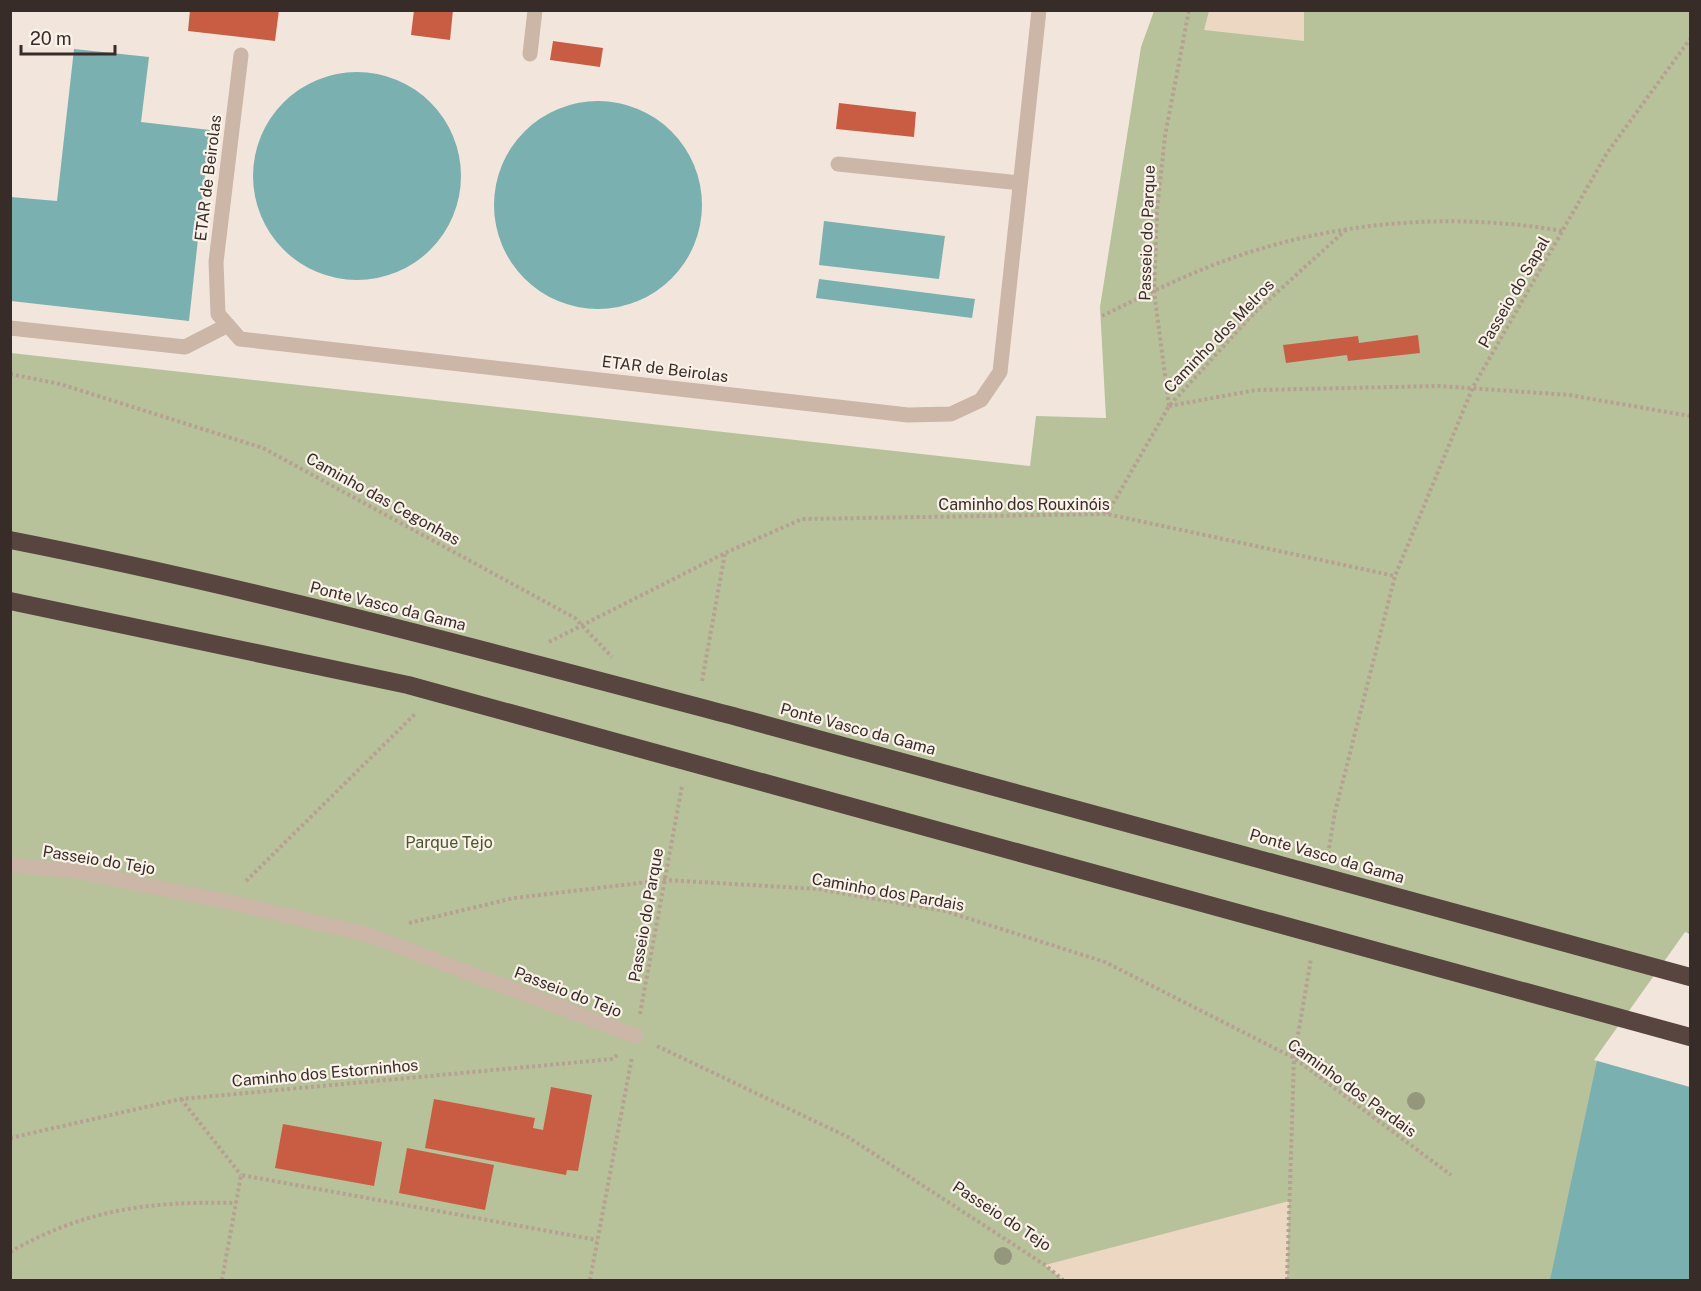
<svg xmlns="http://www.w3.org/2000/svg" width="1701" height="1291" font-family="'Public Sans',sans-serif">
<rect width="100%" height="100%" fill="#f2e6dc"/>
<!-- green -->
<path fill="#b7c29b" d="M1154 11H1690V1280H11V353L1030 466 1036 416 1106 418 1100 307 1141 47Z"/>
<!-- plaza -->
<path fill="#ebd7c2" d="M1209 11H1304V41L1204 30Z
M1289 1201 1287 1280H1063L1045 1265Z"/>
<!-- water -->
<path fill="#7ab0b0" d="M74 49 149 57 141 122 210 130 189 321 11 301V197L57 201Z
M253 176a104 104 0 1 1 208 0a104 104 0 1 1-208 0Z
M494 205a104 104 0 1 1 208 0a104 104 0 1 1-208 0Z
M824 221 945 236 939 279 819 265Z
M819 279 975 299 972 318 816 298Z
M1690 930V1280H1550L1597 1061Z"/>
<!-- pier -->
<path fill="#f2e6dc" d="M1685 932 1690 934V1087L1594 1060Z"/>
<!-- building -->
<path fill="#c85d44" d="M190 10H279L275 41 188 31Z
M414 10H453L450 40 411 35Z
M553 41 603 48 600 67 550 60Z
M839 103 916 112 914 137 836 129Z
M1418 335 1420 353 1348 361 1347 355 1286 363 1283 345 1358 336 1359 343Z
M551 1087 592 1095 578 1171 567 1170 566 1175 425 1148 434 1099 535 1118 533 1128 543 1130Z
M283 1124 382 1142 374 1186 275 1168Z
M407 1148 494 1165 485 1210 399 1193Z"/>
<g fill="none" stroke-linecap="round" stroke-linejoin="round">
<!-- path -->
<path stroke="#b7a091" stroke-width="4" stroke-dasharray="3 3" stroke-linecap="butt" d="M1102 316C1145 295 1189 273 1235 257 1339 221 1454 212 1562 231
M10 374 60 384 263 448 575 618 612 657
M1169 406 1256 390 1439 386 1569 395 1690 416
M1169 406 1154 291 1157 210 1165 136 1189 10
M1107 514 1169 406 1253 314 1348 228
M549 642 725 553 802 519 1107 514 1395 576
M702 681 725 553
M1328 854 1335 812 1395 576 1473 387 1607 153 1690 39
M246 881 415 714
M409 923 514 898 665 880 818 889 945 911 1105 962 1294 1058 1451 1175
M640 1014 682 786
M657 1046 848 1137 1045 1265 1063 1280
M181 1099 241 1175
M10 1138 181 1099 613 1059 619 1053
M10 1252C85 1209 151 1201 236 1203
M222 1280 241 1175 597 1240
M590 1280 632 1057
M1287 1280 1294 1058 1311 959"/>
<!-- minor -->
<path stroke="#cbb6a7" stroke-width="15" d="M530 54 535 10
M241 55 216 262 218 314 240 339 908 415 951 414 981 400 1000 372 1039 10
M838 164 1020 183
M10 328 185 347 228 325
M10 865 73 871 229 902 366 934 636 1036"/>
<!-- highway -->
<path stroke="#58453f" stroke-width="18" d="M10 540C259 589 503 655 748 720 1062 804 1376 892 1690 977
M10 601 408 685 1690 1037"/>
</g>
<!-- trees -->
<g fill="#94977b">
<circle cx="1416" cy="1101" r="9"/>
<circle cx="1003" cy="1256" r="9"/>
</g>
<g text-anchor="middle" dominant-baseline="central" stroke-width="4.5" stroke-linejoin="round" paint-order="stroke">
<!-- street labels -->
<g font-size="16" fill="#372c28" stroke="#faf1e8">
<text transform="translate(208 178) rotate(-83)">ETAR de Beirolas</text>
<text transform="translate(1147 233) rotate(-88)">Passeio do Parque</text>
<text transform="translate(1514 292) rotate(-60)">Passeio do Sapal</text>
<text transform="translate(1219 336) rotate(-46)">Caminho dos Melros</text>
<text transform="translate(665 369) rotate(7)">ETAR de Beirolas</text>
<text transform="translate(383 499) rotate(29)">Caminho das Cegonhas</text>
<text x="1024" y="504">Caminho dos Rouxinóis</text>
<text transform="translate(388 606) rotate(14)">Ponte Vasco da Gama</text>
<text transform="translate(858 729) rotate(15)">Ponte Vasco da Gama</text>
<text transform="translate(1327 856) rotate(16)">Ponte Vasco da Gama</text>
<text transform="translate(99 860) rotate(9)">Passeio do Tejo</text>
<text transform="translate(888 892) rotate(10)">Caminho dos Pardais</text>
<text transform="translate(646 915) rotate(-80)">Passeio do Parque</text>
<text transform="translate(568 992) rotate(21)">Passeio do Tejo</text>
<text transform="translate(325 1073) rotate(-5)">Caminho dos Estorninhos</text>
<text transform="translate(1352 1088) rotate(36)">Caminho dos Pardais</text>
<text transform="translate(1002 1216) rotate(33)">Passeio do Tejo</text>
</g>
<!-- park labels -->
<g font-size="16" fill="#48562b" stroke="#faf1e8">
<text x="449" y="842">Parque Tejo</text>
</g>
</g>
<!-- border -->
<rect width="1701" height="1291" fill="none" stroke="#372c28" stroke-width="24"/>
<!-- scale -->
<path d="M21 45v9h94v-9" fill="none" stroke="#372c28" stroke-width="3"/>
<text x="30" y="45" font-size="18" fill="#372c28" stroke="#faf1e8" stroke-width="4.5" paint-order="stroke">20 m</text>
</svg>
